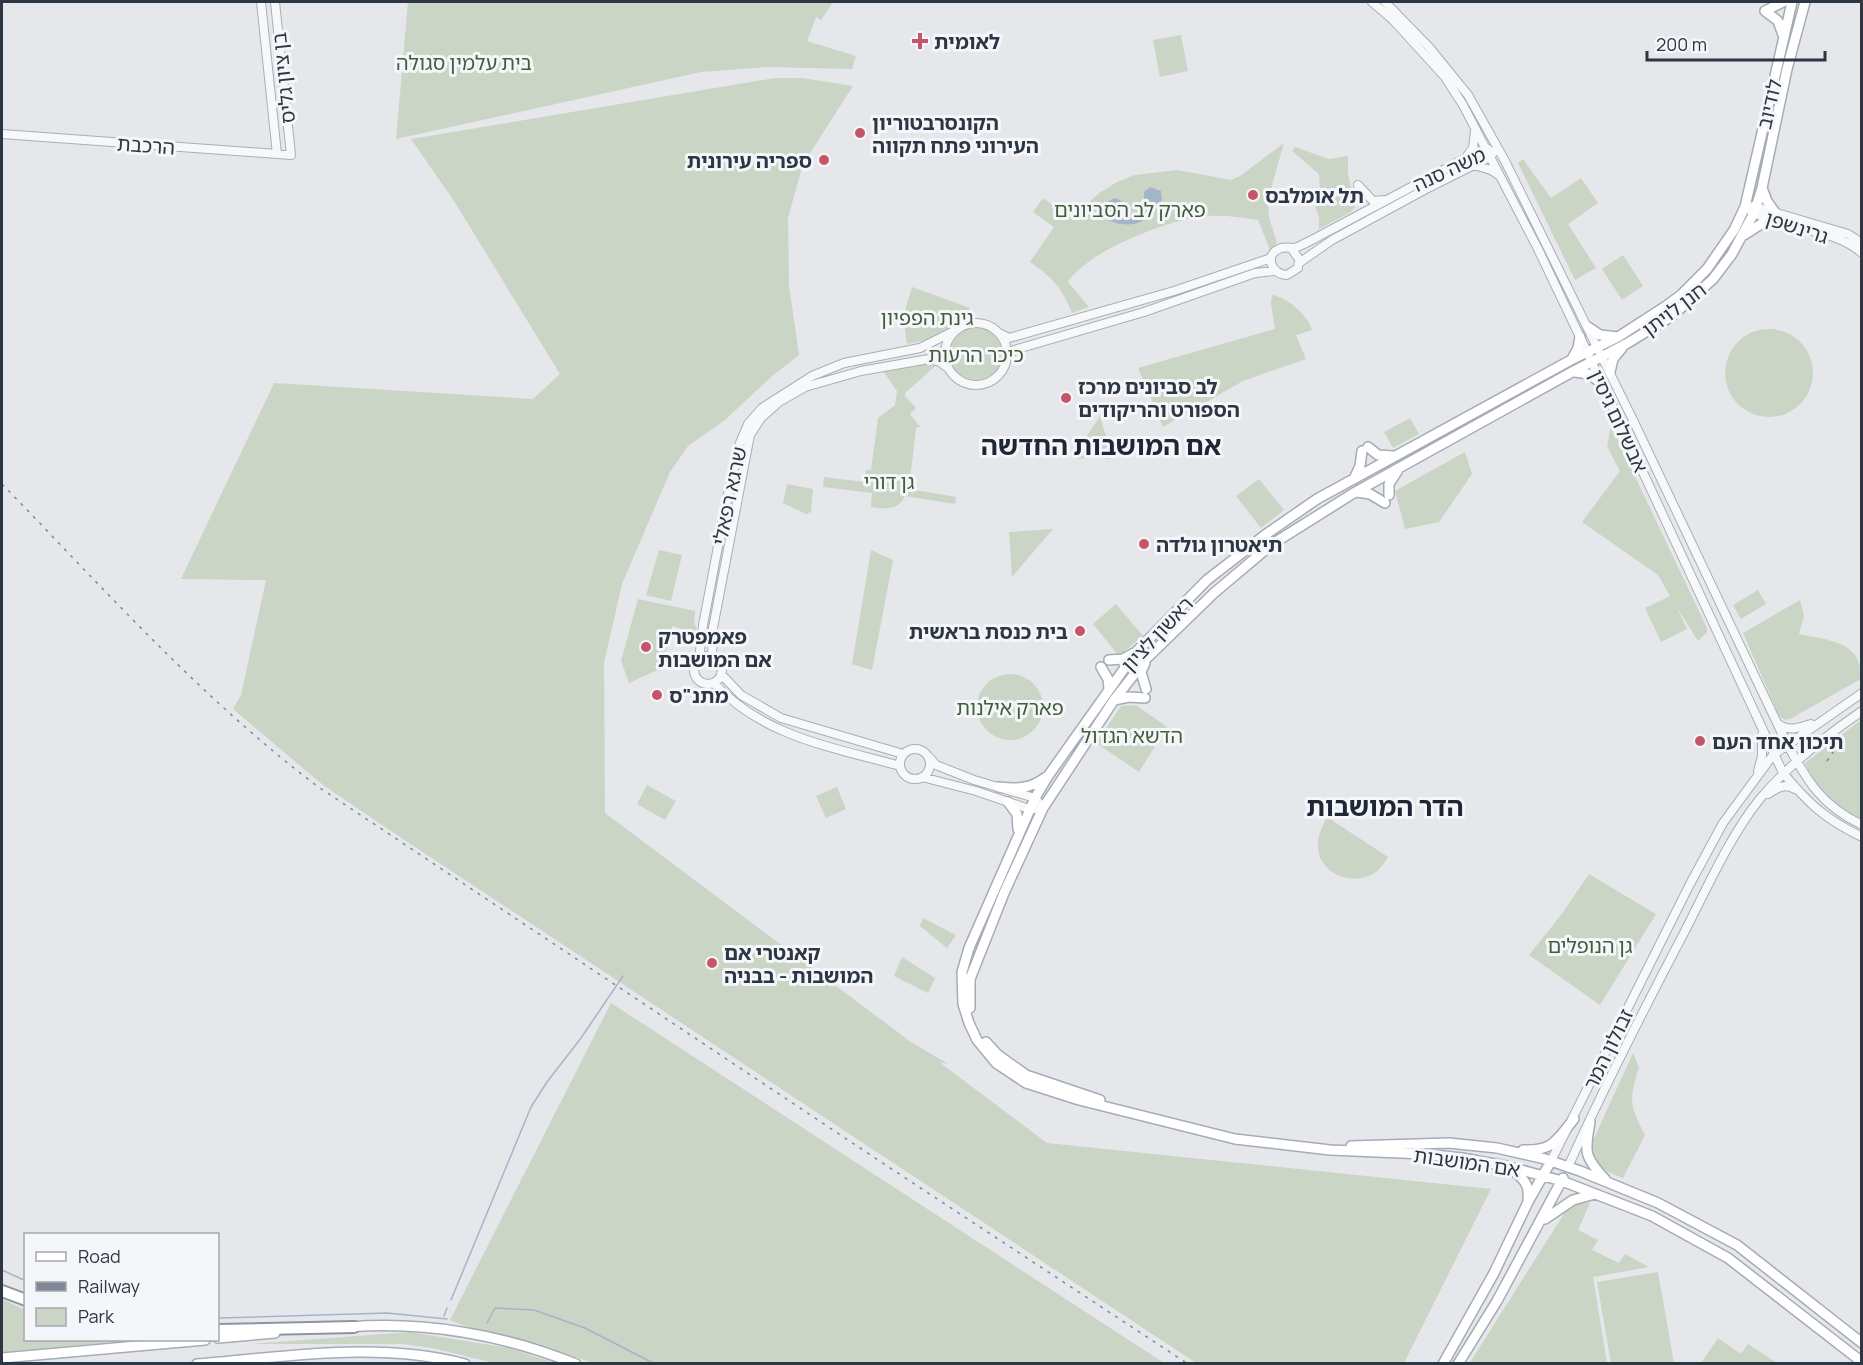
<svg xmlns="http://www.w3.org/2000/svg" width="1863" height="1365" font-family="Manrope,'Noto Sans Hebrew',sans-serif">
<rect width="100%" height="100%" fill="#e5e7eb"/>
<!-- green -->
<path fill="#cad5c6" d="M408 2H833L821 20 816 17 807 41 856 56 852 69 768 67 701 72 396 139Z
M1181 35 1188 71 1160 77 1153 40Z
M775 78H802L853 86 803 164 788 218 789 285 799 355 771 377 725 420 688 446 670 472 622 584 604 663 605 813 911 1042 948 1064 939 1062 1047 1143 1491 1189 1404 1363H1196L397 835 323 785 233 709 241 695 266 580 181 579 274 383 533 399 560 374 454 201 411 139Z
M1284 143 1272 185 1268 203 1269 218 1277 242 1272 255 1258 220C1239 217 1217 214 1198 217 1163 222 1087 252 1068 282L1089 307 1072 313C1062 288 1053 278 1030 262L1054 227 1033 212 1043 198 1071 218 1098 194 1117 182 1135 175 1177 170 1231 180 1240 176Z
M1295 147 1329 159 1348 156V173L1355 207 1351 212 1319 229V218L1315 206 1316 200 1320 189 1319 174 1292 151Z
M1523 159 1551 198 1581 178 1598 203 1568 224 1596 268 1575 280 1518 163Z
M1623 255 1643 286 1622 300 1602 269Z
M912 287 970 308 967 320 949 328 932 339 907 344 903 317Z
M1272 295C1287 297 1308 315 1312 330L1296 335 1306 359 1243 381 1163 427 1138 368 1275 329 1271 303Z
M948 354a28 28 0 1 1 56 0a28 28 0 1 1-56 0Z
M1725 373a44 44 0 1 1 88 0a44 44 0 1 1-88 0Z
M929 359 940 362 905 393V396L916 408 910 414 920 427H916L909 489 956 497 955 504 905 496C898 511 885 509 871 507L872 493 823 487 824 477 864 482 866 470H871L878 418 895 405 897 391 881 368Z
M1100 417 1105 433 1110 442V459L1088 457 1078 459 1086 437Z
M1410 418 1419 434 1393 448 1384 432Z
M1611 426 1707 628V632L1698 641 1676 606 1687 629 1661 642 1645 608 1670 596 1658 575 1582 522 1620 471 1607 446Z
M1465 452 1472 474 1439 522 1405 529 1395 491Z
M1259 479 1284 510 1261 528 1236 496Z
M787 484 813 489 811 512 806 514 783 503Z
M1053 529 1012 577 1009 532Z
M659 550 682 555 671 601 646 595Z
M871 550 893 560 872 670 852 664Z
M1758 590 1766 604 1741 619 1733 605Z
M638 599 695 611 694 623 697 629 696 634 672 626 662 668 629 683 621 661Z
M1800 600 1804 616 1799 634C1829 641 1862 640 1861 679L1790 719 1785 720 1779 716 1743 633Z
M1116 604 1143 636 1119 656 1093 624Z
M977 707a33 33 0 1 1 66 0a33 33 0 1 1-66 0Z
M1136 705 1167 727 1139 772 1096 743 1121 706Z
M1861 720V819C1837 806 1816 789 1805 763Z
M647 785 676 801 665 820 637 804Z
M837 787 846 809 826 818 816 796Z
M1327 817 1388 857C1384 863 1380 870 1373 874 1352 886 1320 874 1318 848 1317 836 1322 827 1327 817Z
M1589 874 1656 914 1600 1005 1529 955 1561 915Z
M923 918 956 935 947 948 920 926Z
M902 957 935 978 928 993 894 976Z
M611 1003 1164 1363H592L544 1345 473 1329 450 1320Z
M1633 1053 1639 1067C1629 1101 1629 1104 1645 1135L1623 1178C1604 1170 1594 1168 1591 1145Z
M1576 1201 1590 1203 1578 1230 1598 1240 1592 1250 1619 1263 1625 1254 1649 1267 1593 1277 1607 1363 1469 1364 1567 1209Z
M1658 1272 1674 1363H1611L1597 1282Z
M2 1299 25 1310 26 1340H135L2 1352Z
M410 1332 509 1348 555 1363H494L432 1348 403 1344H252Z
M1718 1338 1741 1354 1748 1344 1777 1363H1701Z"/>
<!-- water -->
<path fill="#a3b6c8" d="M1150 187 1161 191 1162 200C1156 207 1150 216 1142 221 1132 227 1113 225 1105 217L1104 206 1107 202 1115 198 1123 202 1130 213H1139L1144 206V192Z"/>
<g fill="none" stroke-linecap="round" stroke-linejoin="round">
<!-- stream -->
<path stroke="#a3b6c8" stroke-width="1.5" d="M2 1270 26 1281
M451 1300 531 1107 547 1082 581 1038 623 976
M444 1316 447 1308
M218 1318 387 1313 447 1319
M487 1323 495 1308 534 1310 585 1328 655 1364"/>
<!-- minor casing -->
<g stroke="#aaaeb5" stroke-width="10">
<path id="minor" d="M261 2 277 154
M1372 2 1393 20 1445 77 1463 105 1537 247 1580 337 1783 773C1809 804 1825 819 1862 837
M1385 2 1429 47 1468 95 1505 161 1633 420 1787 744C1808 782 1821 805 1862 825
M2 134 291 155 275 2
M1467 156 1473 148 1475 131
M1474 165 1491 170 1500 176
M1358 185 1373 201 1385 200
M1753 206 1848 234 1862 243
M1751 211C1785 231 1832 227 1862 253
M1291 248 1299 259 1298 268 1287 275C1273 275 1263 256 1279 249 1284 246 1289 248 1294 248 1299 247 1303 244 1308 242L1462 160 1488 149
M1299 263 1332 240 1426 189 1490 157 1497 148
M945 354a31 31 0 1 1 62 0a31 31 0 1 1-62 0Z
M999 333 1009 338 1174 291 1271 258
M1007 357 1014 350 1144 312 1255 273 1274 271
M694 670a14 14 0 1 1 28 0a14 14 0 1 1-28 0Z
M712 657 713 628 750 435 761 418 779 402 805 387 861 371 929 359 940 362 948 368
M699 660 703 625 728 494 740 443 748 424 762 408 812 376 844 363 920 348 956 330
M721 674 741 695 781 718 903 754
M714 683C763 737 833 747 900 766
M1777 723C1788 732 1799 728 1811 724
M900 764a15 15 0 1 1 30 0a15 15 0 1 1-30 0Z
M929 757 936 765 974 780 1035 798 1043 808
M1758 771 1762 756V735
M922 777 976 791 1029 809H1036
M1768 794C1777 788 1784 783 1795 789
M1551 1161 1690 884 1723 823 1773 755 1862 693
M1568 1167C1604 1087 1644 1009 1685 931 1706 890 1730 836 1759 800 1788 765 1824 737 1862 711"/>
</g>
<!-- major casing -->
<g stroke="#a5acb6" stroke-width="12">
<path id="major" d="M1792 2 1745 207 1734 230 1707 269 1681 295 1666 306 1618 337 1571 360 1317 499 1265 535 1207 580 1136 652 1048 776 1035 798 969 948 962 972 963 1004 969 1023 977 1040 996 1063 1026 1083 1079 1100 1235 1139 1330 1150 1424 1154 1462 1158 1506 1166 1562 1181 1652 1216 1728 1258 1862 1362
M1765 11 1778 21 1783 35
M1765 11 1783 2
M1762 188 1767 201 1774 211
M1744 235 1769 219
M1588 327 1600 335 1618 337
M1572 359 1578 348 1580 337
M1575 372 1589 374 1601 383
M1610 372 1613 359 1622 348
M1368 447 1378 455 1393 456
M1354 479 1360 466 1362 451
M1357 492 1370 494 1385 503
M1389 495V484L1398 470
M1109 660 1123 659 1134 653
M1145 663 1141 672 1146 689
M1101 667 1108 679 1109 689
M1114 700 1129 697 1145 698
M999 787C1018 789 1030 789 1046 777
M1008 802 1017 814 1018 829
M970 1008V979L1004 893 1043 808 1114 700 1147 658 1214 593 1271 545 1352 494 1572 372 1626 344 1672 316 1713 279 1732 254 1754 213 1762 188 1787 69 1805 2
M986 1042 998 1055 1026 1075 1100 1100
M1590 1122C1585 1151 1583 1156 1605 1179
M1351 1146 1449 1143 1497 1148 1545 1159 1580 1171 1658 1203 1737 1245 1862 1343
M1523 1150C1553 1151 1556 1141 1574 1119
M1511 1169C1521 1177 1530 1183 1528 1198
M1545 1219 1573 1200 1595 1194
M349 1327C425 1321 505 1335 576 1364
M218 1338 275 1333
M2 1358 205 1340
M197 1364C286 1357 378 1341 465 1364
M1443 1364 1494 1273 1528 1202 1551 1161
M1458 1364 1497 1301 1563 1178"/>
</g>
<!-- highway casing -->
<g stroke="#8d95a1" stroke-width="14">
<path id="highway" d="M2 1291 26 1300
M218 1330 354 1327"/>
</g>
<!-- minor -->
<use href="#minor" stroke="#f7f8fa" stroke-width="8"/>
<!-- major -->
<use href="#major" stroke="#fff" stroke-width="9"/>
<!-- highway -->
<use href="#highway" stroke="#fff" stroke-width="10"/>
<!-- rail -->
<path stroke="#7f8894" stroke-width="1.5" stroke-dasharray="3 6" stroke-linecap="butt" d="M2 484C103 588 201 698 317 786L872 1156 1188 1364
M1827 761 1835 749"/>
</g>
<!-- markers -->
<g fill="#c55569" stroke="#f4f6f9" stroke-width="2">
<path d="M917 32h6v6h6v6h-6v6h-6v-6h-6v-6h6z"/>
<circle cx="860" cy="133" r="6"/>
<circle cx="824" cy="160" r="6"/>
<circle cx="1253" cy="195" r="6"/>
<circle cx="1066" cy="398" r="6"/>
<circle cx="1144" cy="544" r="6"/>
<circle cx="1080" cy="631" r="6"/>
<circle cx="646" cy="647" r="6"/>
<circle cx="657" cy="695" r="6"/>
<circle cx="1700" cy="741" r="6"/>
<circle cx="712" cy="963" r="6"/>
</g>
<g text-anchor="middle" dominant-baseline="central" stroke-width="6" stroke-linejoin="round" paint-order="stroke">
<!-- poi labels -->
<g font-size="20" font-weight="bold" fill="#2d3643" stroke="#f4f6f9" text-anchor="start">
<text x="934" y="41">לאומית</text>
<text x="872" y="122">הקונסרבטוריון<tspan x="872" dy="23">העירוני פתח תקווה</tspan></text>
<text x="812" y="160" text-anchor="end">ספריה עירונית</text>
<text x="1265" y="195">תל אומלבס</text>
<text x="1078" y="386">לב סביונים מרכז<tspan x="1078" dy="23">הספורט והריקודים</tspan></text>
<text x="1156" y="544">תיאטרון גולדה</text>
<text x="1068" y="631" text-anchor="end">בית כנסת בראשית</text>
<text x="658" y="636">פאמפטרק<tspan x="658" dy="23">אם המושבות</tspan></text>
<text x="669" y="695">מתנ"ס</text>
<text x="1712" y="741">תיכון אחד העם</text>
<text x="724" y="952">קאנטרי אם<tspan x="724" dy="23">המושבות - בבניה</tspan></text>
</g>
<!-- park labels -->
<g font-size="20" fill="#435d3b" stroke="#f4f6f9">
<text x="464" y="62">בית עלמין סגולה</text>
<text x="1130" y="209">פארק לב הסביונים</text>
<text x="927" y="317">גינת הפפיון</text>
<text x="976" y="354">כיכר הרעות</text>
<text x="889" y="481">גן דורי</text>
<text x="1010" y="707">פארק אילנות</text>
<text x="1132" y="735">הדשא הגדול</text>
<text x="1590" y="945">גן הנופלים</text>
</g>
<!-- street labels -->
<g font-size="20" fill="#2d3643" stroke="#f4f6f9">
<text transform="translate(283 78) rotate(-96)">בן ציון גליס</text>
<text transform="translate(1769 104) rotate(-77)">לודיוב</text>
<text transform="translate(146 145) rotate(4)">הרכבת</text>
<text transform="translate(1449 169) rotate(-25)">משה סנה</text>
<text transform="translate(1797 227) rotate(18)">גרינשפן</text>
<text transform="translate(1674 309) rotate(-37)">חנן לויתן</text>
<text transform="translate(1619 421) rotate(65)">אבשלום גיסין</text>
<text transform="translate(729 496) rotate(-78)">שרגא רפאלי</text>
<text transform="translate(1157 634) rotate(-47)">ראשון לציון</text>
<text transform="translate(1608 1049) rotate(-64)">זבולון המר</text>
<text transform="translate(1467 1162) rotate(8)">אם המושבות</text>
</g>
<!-- district labels -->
<g font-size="26" font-weight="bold" fill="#1f2734" stroke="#f4f6f9">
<text x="1101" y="445">אם המושבות החדשה</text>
<text x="1385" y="806">הדר המושבות</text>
</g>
</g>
<!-- border -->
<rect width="1863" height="1365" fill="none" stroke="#2d3643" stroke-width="6"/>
<!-- legend -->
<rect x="24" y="1233" width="195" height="108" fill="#f4f6f9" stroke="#a4a9b0" stroke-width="1.5"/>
<rect x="36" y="1252" width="30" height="9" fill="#ffffff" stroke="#a4a9b0" stroke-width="1.5"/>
<text x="78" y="1263" font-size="18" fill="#2d3643">Road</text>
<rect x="36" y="1282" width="30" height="9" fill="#7f8894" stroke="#a4a9b0" stroke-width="1.5"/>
<text x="78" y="1293" font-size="18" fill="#2d3643">Railway</text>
<rect x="36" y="1308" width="30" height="18" fill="#cad5c6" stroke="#a4a9b0" stroke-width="1.5"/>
<text x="78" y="1323" font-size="18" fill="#2d3643">Park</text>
<!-- scale -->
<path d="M1647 51v9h178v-9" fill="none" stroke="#2d3643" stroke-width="3"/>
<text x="1656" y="51" font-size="18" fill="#2d3643" stroke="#f4f6f9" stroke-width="4.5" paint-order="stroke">200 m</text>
</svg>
